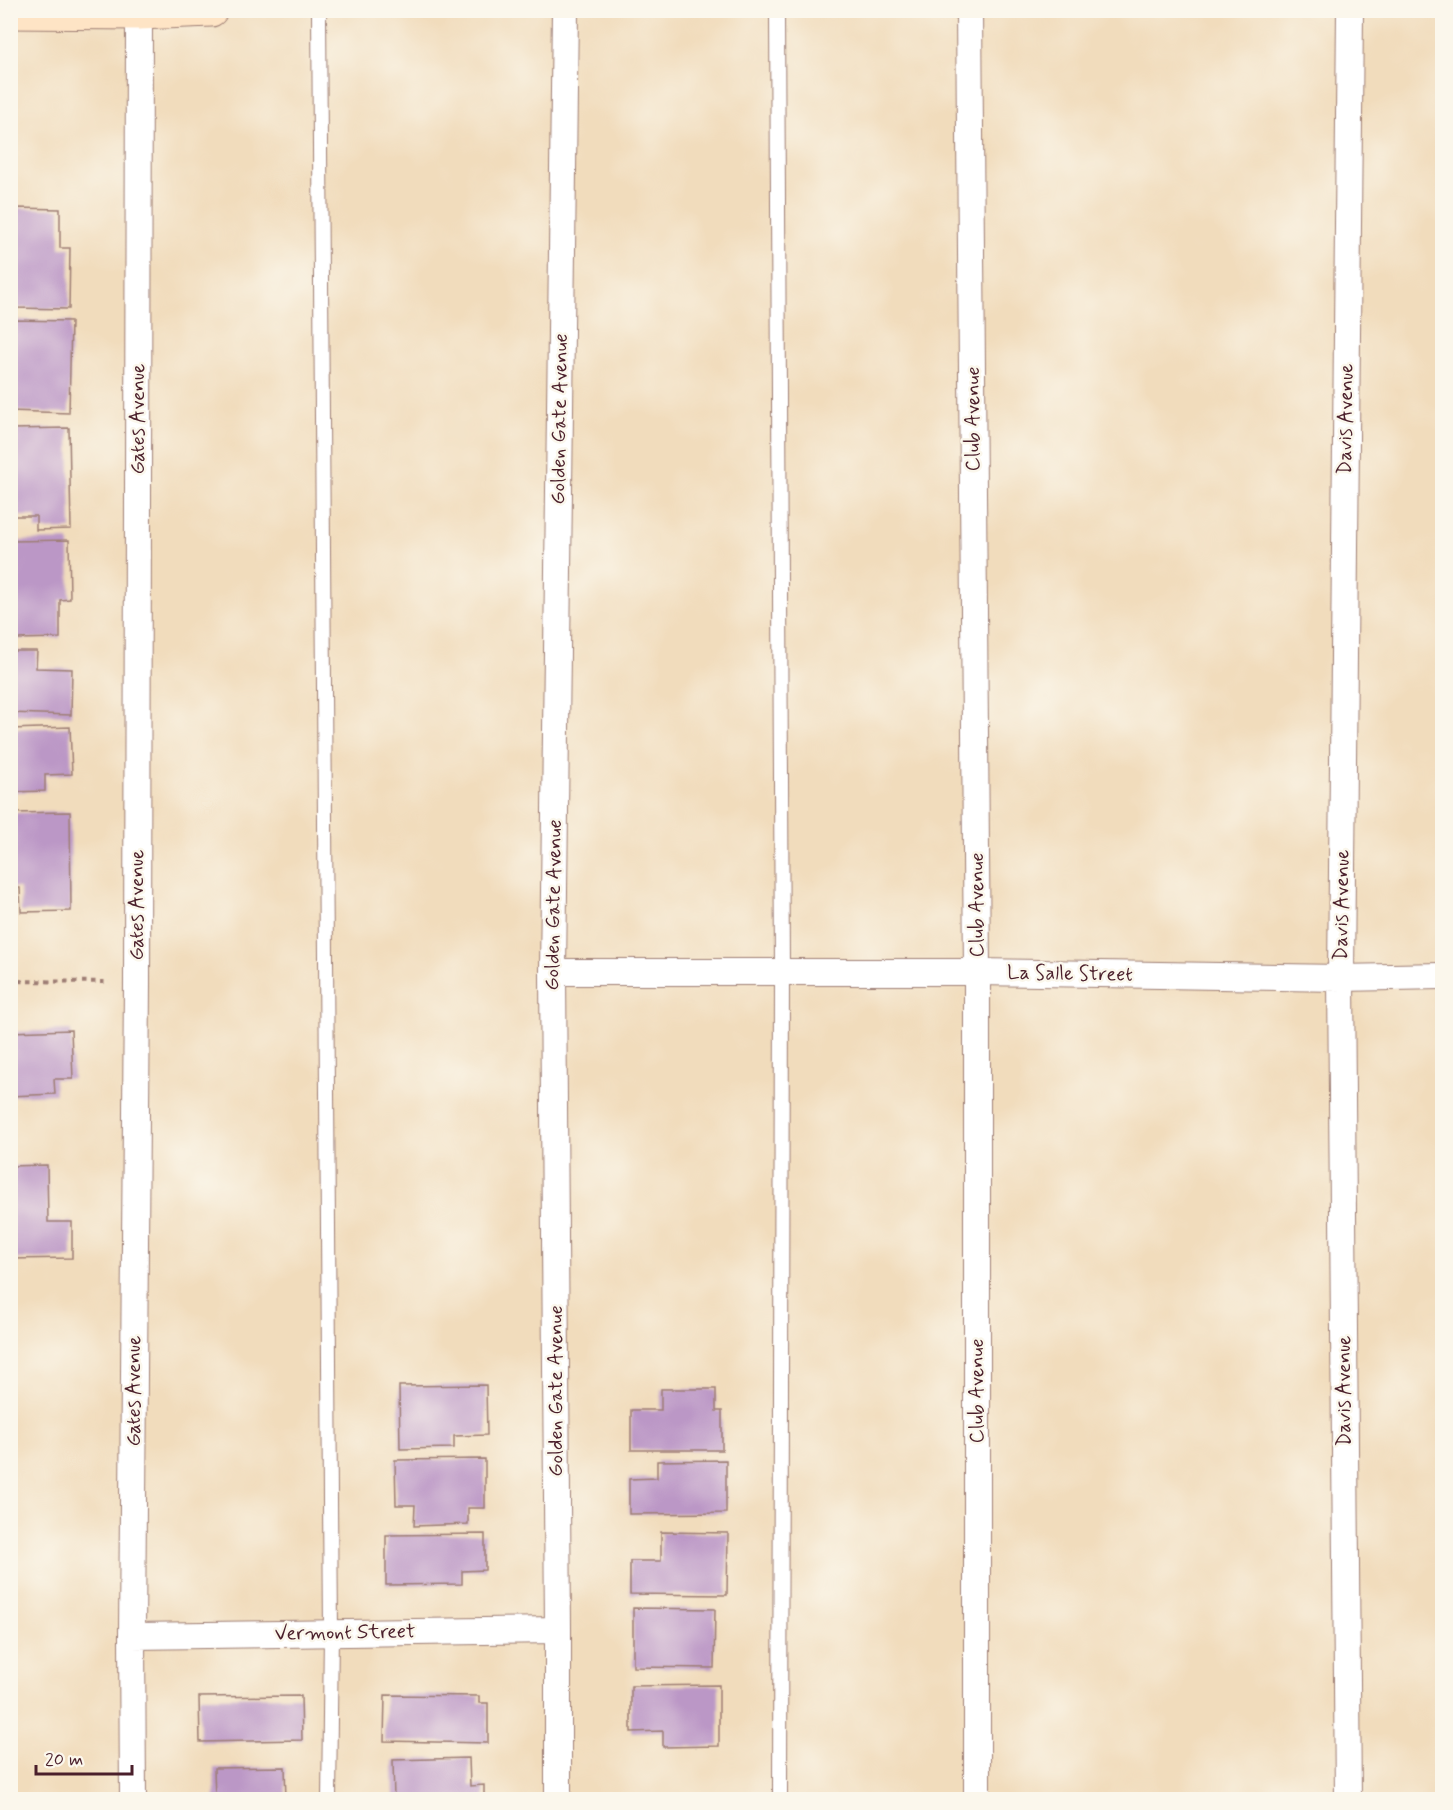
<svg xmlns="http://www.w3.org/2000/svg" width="1453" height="1810" font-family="Mynerve,sans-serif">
<rect width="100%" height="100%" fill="#fbf7ec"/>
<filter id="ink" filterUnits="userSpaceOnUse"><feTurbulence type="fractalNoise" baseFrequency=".0167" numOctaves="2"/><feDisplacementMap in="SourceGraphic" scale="12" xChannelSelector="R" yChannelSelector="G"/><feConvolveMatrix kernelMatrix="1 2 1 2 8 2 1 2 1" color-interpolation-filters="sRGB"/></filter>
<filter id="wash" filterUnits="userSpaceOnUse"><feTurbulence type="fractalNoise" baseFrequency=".008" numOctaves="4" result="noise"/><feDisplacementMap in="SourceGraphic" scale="24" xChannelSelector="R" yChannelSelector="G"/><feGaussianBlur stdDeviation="1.35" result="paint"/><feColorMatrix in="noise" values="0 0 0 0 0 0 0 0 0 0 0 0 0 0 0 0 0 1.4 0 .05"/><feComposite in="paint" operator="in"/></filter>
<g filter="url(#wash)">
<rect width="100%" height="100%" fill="#f1dcbc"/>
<g id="blocks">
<!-- building -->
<path fill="#bb97c6" d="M15 208 60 209V248H70L69 309 13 308Z
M10 320 71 321 69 413 10 411Z
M69 428 71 529 36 530V516H10V429Z
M69 540 70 599 60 600V638L15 639 13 541Z
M10 651H37L36 668 72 669 71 715 10 713Z
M70 727 72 774 45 775V791L10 792V729Z
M70 812 71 911 21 912 20 888H10V813Z
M71 1030 73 1079H54L55 1094 10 1096V1032Z
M47 1165 48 1222H72V1258L10 1259V1166Z
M486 1385 487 1435 454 1436V1448L400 1449 399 1386Z
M661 1389H716V1411H722V1450H631V1410H661Z
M485 1459V1508H468V1524L414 1526 415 1505H396L395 1460Z
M726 1460V1513L629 1514V1479L657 1478V1461Z
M661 1532 728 1533 727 1595 630 1594V1561H661Z
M485 1534V1570L462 1571V1584L386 1585V1535Z
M633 1608 715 1609 714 1668 633 1667Z
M719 1685V1746L663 1747V1731L631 1732V1686Z
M385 1695 479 1696V1703H488V1743L384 1741Z
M301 1696 302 1740 200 1742 199 1697Z
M469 1758 470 1786 484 1785V1800H394L393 1760Z
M285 1767 286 1800H215L214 1768Z"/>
</g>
</g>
<g filter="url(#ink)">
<use href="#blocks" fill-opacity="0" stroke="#9e7e74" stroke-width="1.5"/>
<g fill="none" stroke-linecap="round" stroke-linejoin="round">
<!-- lane casing -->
<g stroke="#9e7e74" stroke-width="16">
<path id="lane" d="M319 10 331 1633 329 1800
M777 10 782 972 780 1800"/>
</g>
<!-- street casing -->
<g stroke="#9e7e74" stroke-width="28">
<path id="street" d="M969 10 977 972V1800
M553 972H977L1341 978 1442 976
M132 1636 558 1630
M133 1800 132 1636 137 983 139 10
M558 1800V1630L553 972 565 10
M1348 1800 1341 978 1350 10"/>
</g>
<!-- secondary casing -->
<g stroke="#9e7e74" stroke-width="35">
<path id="secondary" d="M10 12 139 13 211 10"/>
</g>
<!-- path -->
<path stroke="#9e7e74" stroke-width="4" stroke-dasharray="4.5 4.5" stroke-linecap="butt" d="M10 981 109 982"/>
<!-- lane -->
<use href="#lane" stroke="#fff" stroke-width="14"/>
<!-- street -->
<use href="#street" stroke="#fff" stroke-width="26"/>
<!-- secondary -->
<use href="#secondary" stroke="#fee4c5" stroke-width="33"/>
</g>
</g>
<g text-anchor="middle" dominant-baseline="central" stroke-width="5" stroke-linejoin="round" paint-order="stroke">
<!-- street labels -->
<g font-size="20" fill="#4a1f2b" stroke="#fbf7ec">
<text transform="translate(138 419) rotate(-90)">Gates Avenue</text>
<text transform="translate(560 419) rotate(-89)">Golden Gate Avenue</text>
<text transform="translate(973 419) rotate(-90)">Club Avenue</text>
<text transform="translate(1346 419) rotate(-89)">Davis Avenue</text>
<text transform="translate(137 905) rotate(-90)">Gates Avenue</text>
<text transform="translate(554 905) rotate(-89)">Golden Gate Avenue</text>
<text transform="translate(977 905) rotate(-90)">Club Avenue</text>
<text transform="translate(1342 905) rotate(-89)">Davis Avenue</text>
<text transform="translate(1070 974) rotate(1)">La Salle Street</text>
<text transform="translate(134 1391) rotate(-90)">Gates Avenue</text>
<text transform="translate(556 1391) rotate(-90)">Golden Gate Avenue</text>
<text transform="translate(977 1391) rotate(-90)">Club Avenue</text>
<text transform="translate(1344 1391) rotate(-90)">Davis Avenue</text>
<text transform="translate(345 1633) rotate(-1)">Vermont Street</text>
</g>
</g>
<!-- margin -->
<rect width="1453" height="1810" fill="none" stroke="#fbf7ec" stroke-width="36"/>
<!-- scale -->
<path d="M36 1765v9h96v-9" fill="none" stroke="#4a1f2b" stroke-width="3"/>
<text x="45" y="1765" font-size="18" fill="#4a1f2b" stroke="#fbf7ec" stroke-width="4.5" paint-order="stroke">20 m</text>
</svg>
